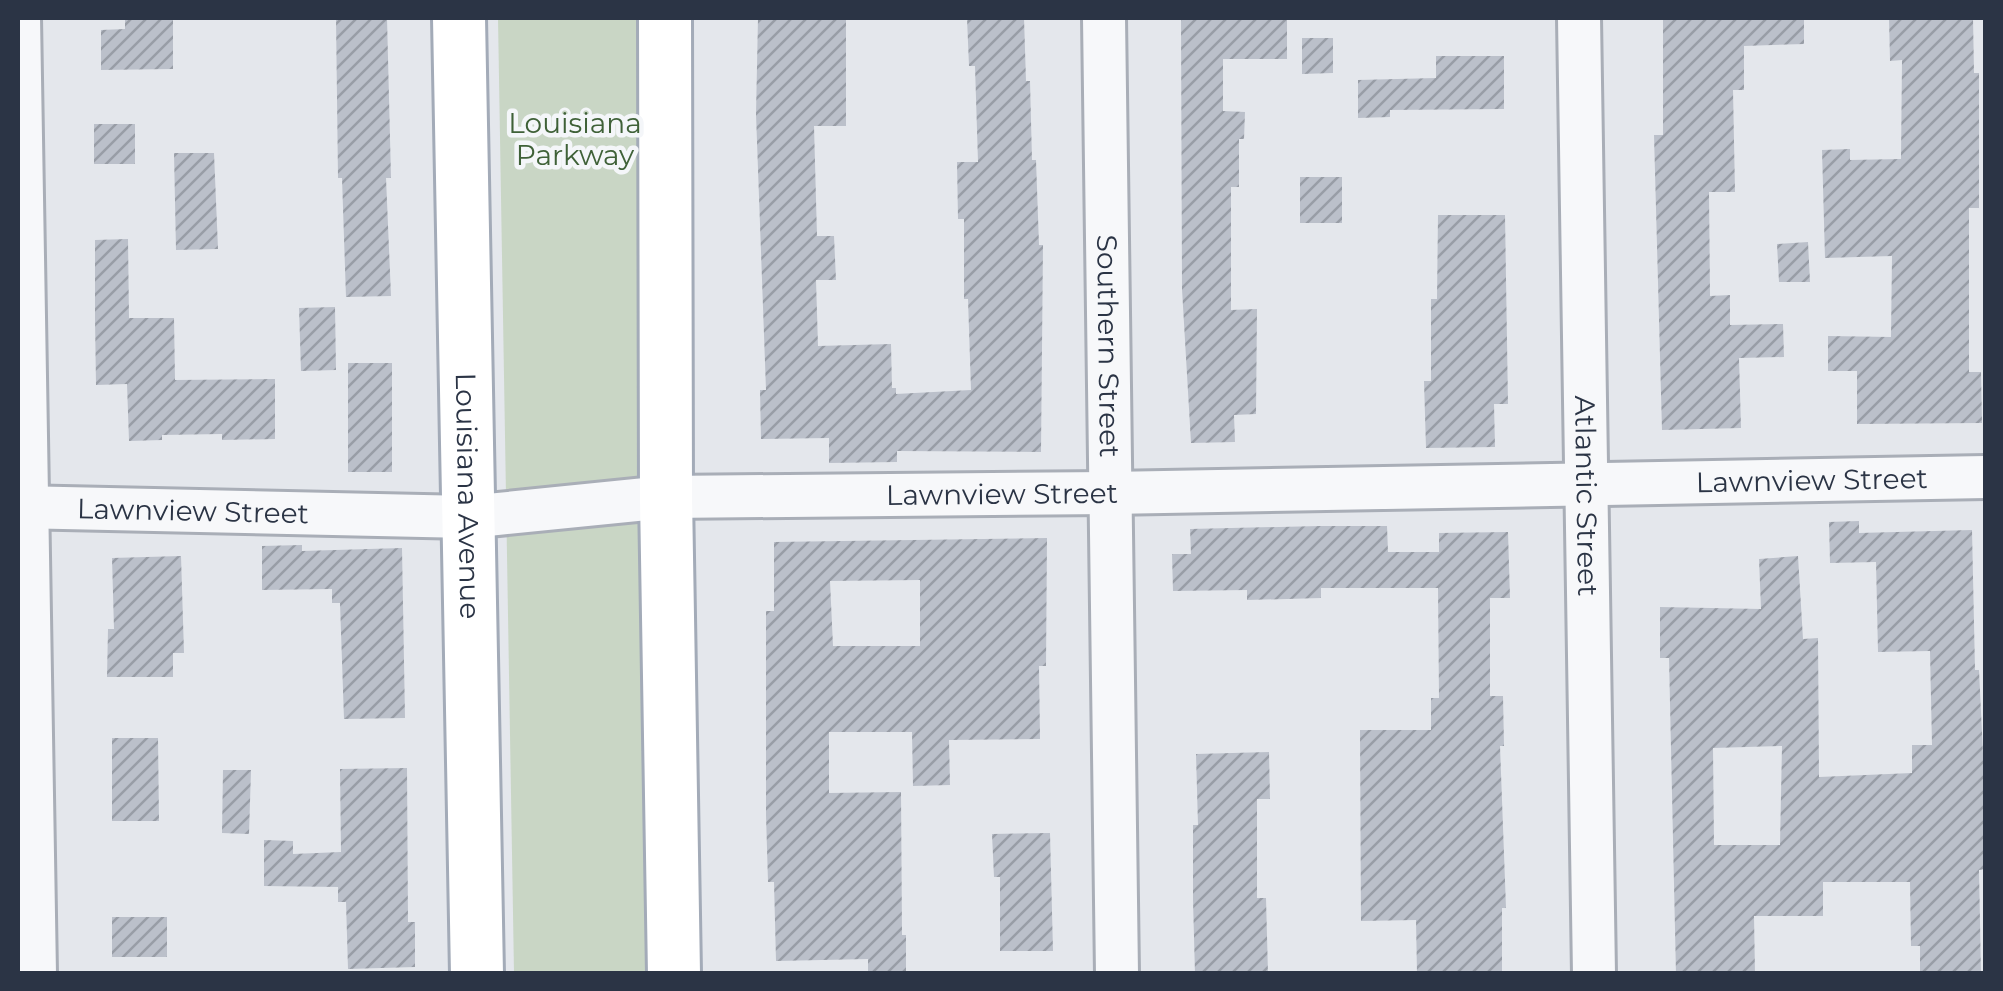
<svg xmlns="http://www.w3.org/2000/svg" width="2003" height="991" font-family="Montserrat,sans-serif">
<defs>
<pattern id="building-hatch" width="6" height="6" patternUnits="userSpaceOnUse" patternTransform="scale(2.5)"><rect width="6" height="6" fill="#bbc0ca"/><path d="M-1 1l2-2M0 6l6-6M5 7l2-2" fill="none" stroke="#989da6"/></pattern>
</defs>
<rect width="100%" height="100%" fill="#e4e7ec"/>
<!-- green -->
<path fill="#c9d6c5" d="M498 18H648L663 973H514Z"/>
<!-- building -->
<path fill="url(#building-hatch)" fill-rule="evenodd" d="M125 18H173V69L101 70V30L125 29Z
M336 18H387L391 178H386L391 296 346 297 342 178H338Z
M758 18H846V126H814L817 236H834L836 280H816L818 346 891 344 892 388H896V394L971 390 968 299H964V219H958L957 162H978L975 66H969L967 18H1024L1026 81H1030L1032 160H1036L1039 245H1043L1041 452 897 451V462L829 463V438L761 439 760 390H766L756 114Z
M1181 18H1287V59H1223V111L1245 112 1244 139H1239V187H1231V310L1257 309 1256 414 1234 415 1235 442 1191 443 1182 289Z
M1663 18H1804V44L1744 46V90H1733L1735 192H1709L1710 296 1730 295V325L1783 324 1784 357 1739 358 1741 428 1662 430 1654 135H1663Z
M1889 18H1973L1974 73H1979V208H1969V372H1981L1982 423 1857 424V371H1828V336L1891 337 1892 256 1825 258 1822 150 1850 149V160L1901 159 1902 60 1890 61Z
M1302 38H1333V73L1302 74Z
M1436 56H1504V109L1390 110V117L1358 118V80L1436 78Z
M94 124H135V164H94Z
M174 153H214L218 249 176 250Z
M1300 177H1342V223H1300Z
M1438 215H1505L1508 404H1494L1495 447 1426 448 1424 381H1431V299H1437Z
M128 239 129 318H174L175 380 275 379V439L222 440V434L162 435V440L129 441 127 384 96 385 95 319V240Z
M1808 242 1810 282H1779L1777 244Z
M335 307 336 370 301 371 299 308Z
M348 363H392V472H348Z
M1859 521V533L1972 530 1975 670H1979L1986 816V869L1979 870 1981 974H1920V946H1911L1910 882H1823V916H1754L1755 974H1676L1669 658H1660V607L1761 609 1759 559 1798 556 1803 639 1818 638 1819 777 1912 773V745H1932L1930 651 1878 652 1876 562 1830 563 1829 522ZM1782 746 1780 845H1714L1713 748Z
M1319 526H1387L1388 552H1439V533L1508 532 1510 598H1490V696H1503L1504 746H1500L1506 908H1502V974H1417L1416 920 1361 921 1360 730H1431V698H1439L1438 588H1321V598L1247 600V590L1173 591 1172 554H1191L1190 529Z
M1047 538 1046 666H1039L1040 739 949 740 950 785 913 786 912 732H829V793L901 792 902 935H906V972H868V959L776 961 774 882H768L766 815V611H774V542ZM920 580V646H833L830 581Z
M302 545V551L402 548 405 718 344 719 340 603H332V589L262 590V546Z
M181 556 184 653H173V677H107L108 629H114L112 558Z
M112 738H158L159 821H112Z
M1269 752 1270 799H1257V898H1266L1268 974H1195L1193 900V825H1198L1196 754Z
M407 768 408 922H415V967L348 969 346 902H338V887L264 886V840L293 841V854L341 852 340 769Z
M223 770H251L249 834 222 833Z
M1050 833 1053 951H1000V877H994L992 834Z
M112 917H167V957H112Z"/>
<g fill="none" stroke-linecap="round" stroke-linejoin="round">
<!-- minor casing -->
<g stroke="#a9aeb7" stroke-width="48">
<g id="minor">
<path d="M19 18 35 974"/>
<path id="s1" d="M1104 18 1117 974"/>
<path id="s2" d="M1579 18 1594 974"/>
<path id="s3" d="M18 507 468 517 666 497 1110 493 1986 477"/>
</g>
</g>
<!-- major casing -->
<g stroke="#a3abb8" stroke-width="58">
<g id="major">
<path id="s4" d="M459 18 477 974"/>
<path d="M665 18 666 497 674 974"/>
</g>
</g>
<!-- minor -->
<use href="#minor" stroke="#f7f8fa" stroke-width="42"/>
<!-- major -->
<use href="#major" stroke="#fff" stroke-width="52"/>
</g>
<g text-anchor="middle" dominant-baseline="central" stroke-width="9" stroke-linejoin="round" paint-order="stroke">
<!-- park labels -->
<g font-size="28" fill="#3f6138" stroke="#f4f6f9">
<text x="575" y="123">Louisiana<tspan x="575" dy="32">Parkway</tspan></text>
</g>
<!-- street labels -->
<g font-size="28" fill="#2b3445" stroke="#f4f6f9">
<text stroke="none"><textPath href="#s1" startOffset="328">Southern Street</textPath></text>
<text stroke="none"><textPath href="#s3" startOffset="1795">Lawnview Street</textPath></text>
<text stroke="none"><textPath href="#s3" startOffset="985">Lawnview Street</textPath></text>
<text stroke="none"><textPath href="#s4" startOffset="478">Louisiana Avenue</textPath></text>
<text stroke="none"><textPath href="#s2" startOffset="478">Atlantic Street</textPath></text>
<text stroke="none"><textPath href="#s3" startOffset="175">Lawnview Street</textPath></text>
</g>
</g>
<!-- border -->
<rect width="2003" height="991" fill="none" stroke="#2b3445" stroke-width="40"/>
</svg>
